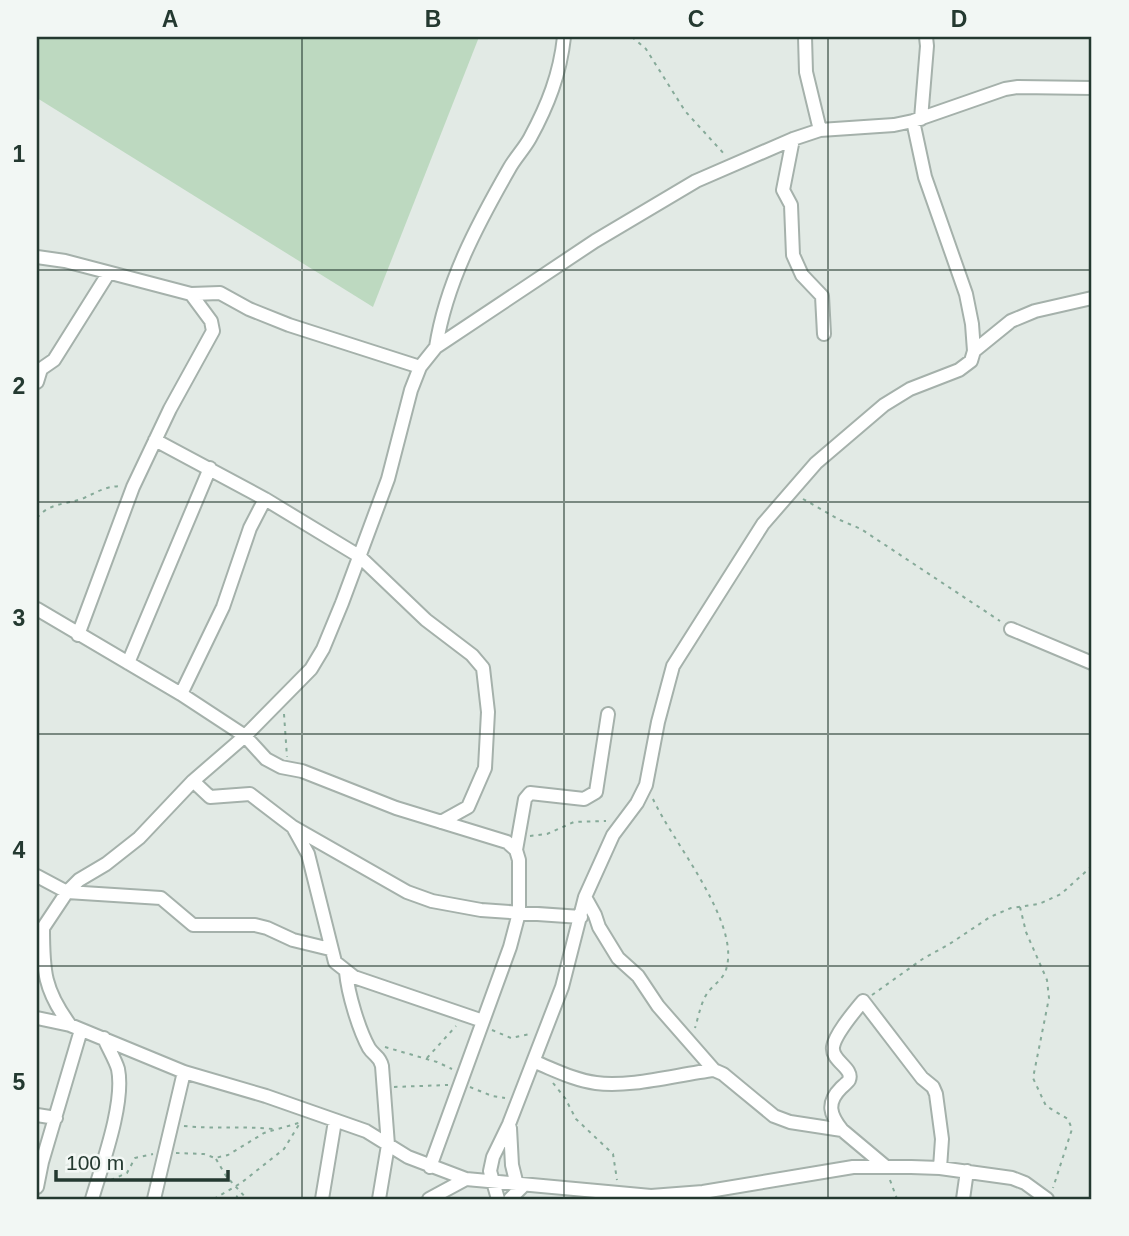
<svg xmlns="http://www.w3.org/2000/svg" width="1129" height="1236" font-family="Helvetica,sans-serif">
<rect width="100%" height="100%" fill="#e2eae5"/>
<!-- green -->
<path fill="#bdd9c0" d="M37 37H479L373 307 37 98Z"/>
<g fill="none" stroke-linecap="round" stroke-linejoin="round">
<!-- minor casing -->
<g stroke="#a5b1ab" stroke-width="16">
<path id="minor" d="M805 37 806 72 820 130
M921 119 927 46 926 37
M793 139 783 190 791 205 793 255 802 275 822 296 824 334
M37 257 65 261 191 294 220 293 249 309 289 325 420 367
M436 347C446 283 477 225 509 169 515 158 524 149 530 138 548 105 560 74 564 37
M974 351 1011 321 1035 311 1092 298
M37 382 41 369 54 360 108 274
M155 440 265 499 359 556 426 620 472 655 483 668 488 712 485 768 468 807 441 822
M37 609 181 694 245 736 266 759 281 767 302 771 396 808 507 842 516 850 519 860V913L510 947 430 1167
M1011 629 1092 663
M78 635 133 487 170 409 213 331 211 321 191 294
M128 663 210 468
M181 694 223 607 250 528 265 499
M193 781 210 797 250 794 293 827 407 892 432 901 481 910 581 917
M293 827 308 854 335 962 354 977 483 1021
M516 850 525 799 530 793 584 799 596 792 608 714
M37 876 67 892 161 898 193 925H255L267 928 293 940 330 949
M585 897 595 915 599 927 618 958 638 976 658 1006 714 1070
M43 928C43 971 44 990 70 1025
M37 937 67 892 79 880 106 864 139 838 193 781 245 736 311 669 323 649 342 603 388 479 411 390 420 367 436 347 595 241 696 181 793 139 820 130 894 125 913 121 1005 89 1018 87 1092 88
M346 972C348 994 359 1030 369 1048 374 1056 380 1056 382 1066L388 1145 379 1199
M37 1018 70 1025 184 1072 266 1096 366 1131 408 1157 466 1179 651 1196 703 1192 853 1167H911L940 1168 1012 1178 1025 1183 1047 1199
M535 1062C555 1070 574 1080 596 1083 630 1088 679 1074 714 1070L723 1074 774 1116 790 1122 842 1130 885 1166
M37 1115 56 1118
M510 1128 512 1165 517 1185
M842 1130C830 1115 826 1103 841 1088 843 1086 848 1082 849 1080 854 1068 831 1061 833 1047 835 1034 854 1012 863 1001L922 1078 933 1087 936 1094 942 1139 940 1168
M37 1187 42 1162 81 1030
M92 1199C102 1165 125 1103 118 1069 115 1059 108 1048 104 1038
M154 1199 184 1072
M322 1199 335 1121
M429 1199 466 1179
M498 1199 490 1171 493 1157 509 1124 562 987 585 897 613 835 637 803 646 785 658 722 673 666 763 524 816 463 884 405 910 389 959 370 971 361 974 351 972 324 966 294 925 177 913 121
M510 1199 523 1186
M963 1199 967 1171"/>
</g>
<!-- path -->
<path stroke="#86aa99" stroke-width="2" stroke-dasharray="3.5 5" stroke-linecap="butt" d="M632 37 646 49 685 111 726 156
M803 499 840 520 861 529 1000 621
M37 518C50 502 66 505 84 498 97 492 106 486 122 486
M284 714 287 757
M653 799C672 841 738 919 727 966 724 981 711 985 705 997 700 1007 698 1018 695 1028
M530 836 547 834 574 822 606 821
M1020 907 1026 932 1047 980 1049 998 1033 1078 1046 1106 1068 1119 1072 1129 1053 1188
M872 995 924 958 948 945 990 917 1011 908 1039 904 1061 894 1092 866
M492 1030 511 1038 530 1034
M385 1047 437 1062 452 1069
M427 1058 456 1026
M553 1083 565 1098 576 1119 613 1154 617 1180
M394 1087 448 1085
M470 1087 492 1096 505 1098
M184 1126C214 1129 243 1126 273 1129
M176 1153 204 1154 215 1158 228 1155 264 1133 302 1122
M216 1159 226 1176 247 1199
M111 1180 127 1173 135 1158 153 1154
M890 1180 897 1199
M214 1199 241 1183 284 1149 300 1123
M236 1199 239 1191"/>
<!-- minor -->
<use href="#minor" stroke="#fff" stroke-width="12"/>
</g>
<!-- grid -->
<path fill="none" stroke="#243930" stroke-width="2" stroke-opacity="0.55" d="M302 37V1199M564 37V1199M828 37V1199M37 270H1092M37 502H1092M37 734H1092M37 966H1092"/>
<!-- border -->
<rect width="1129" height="1236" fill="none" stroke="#f2f7f4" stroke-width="77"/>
<!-- scale -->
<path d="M56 1170v10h172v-10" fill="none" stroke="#243930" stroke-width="3.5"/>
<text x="66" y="1170" font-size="21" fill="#243930" stroke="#f2f7f4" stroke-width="5" paint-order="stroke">100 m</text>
<rect x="38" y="38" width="1052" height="1160" fill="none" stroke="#243930" stroke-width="2.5"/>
<g font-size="23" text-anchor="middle" font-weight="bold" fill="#243930">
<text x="170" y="27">A</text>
<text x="433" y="27">B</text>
<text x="696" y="27">C</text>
<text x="959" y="27">D</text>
<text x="19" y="162">1</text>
<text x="19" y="394">2</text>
<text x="19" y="626">3</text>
<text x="19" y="858">4</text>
<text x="19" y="1090">5</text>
</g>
</svg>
